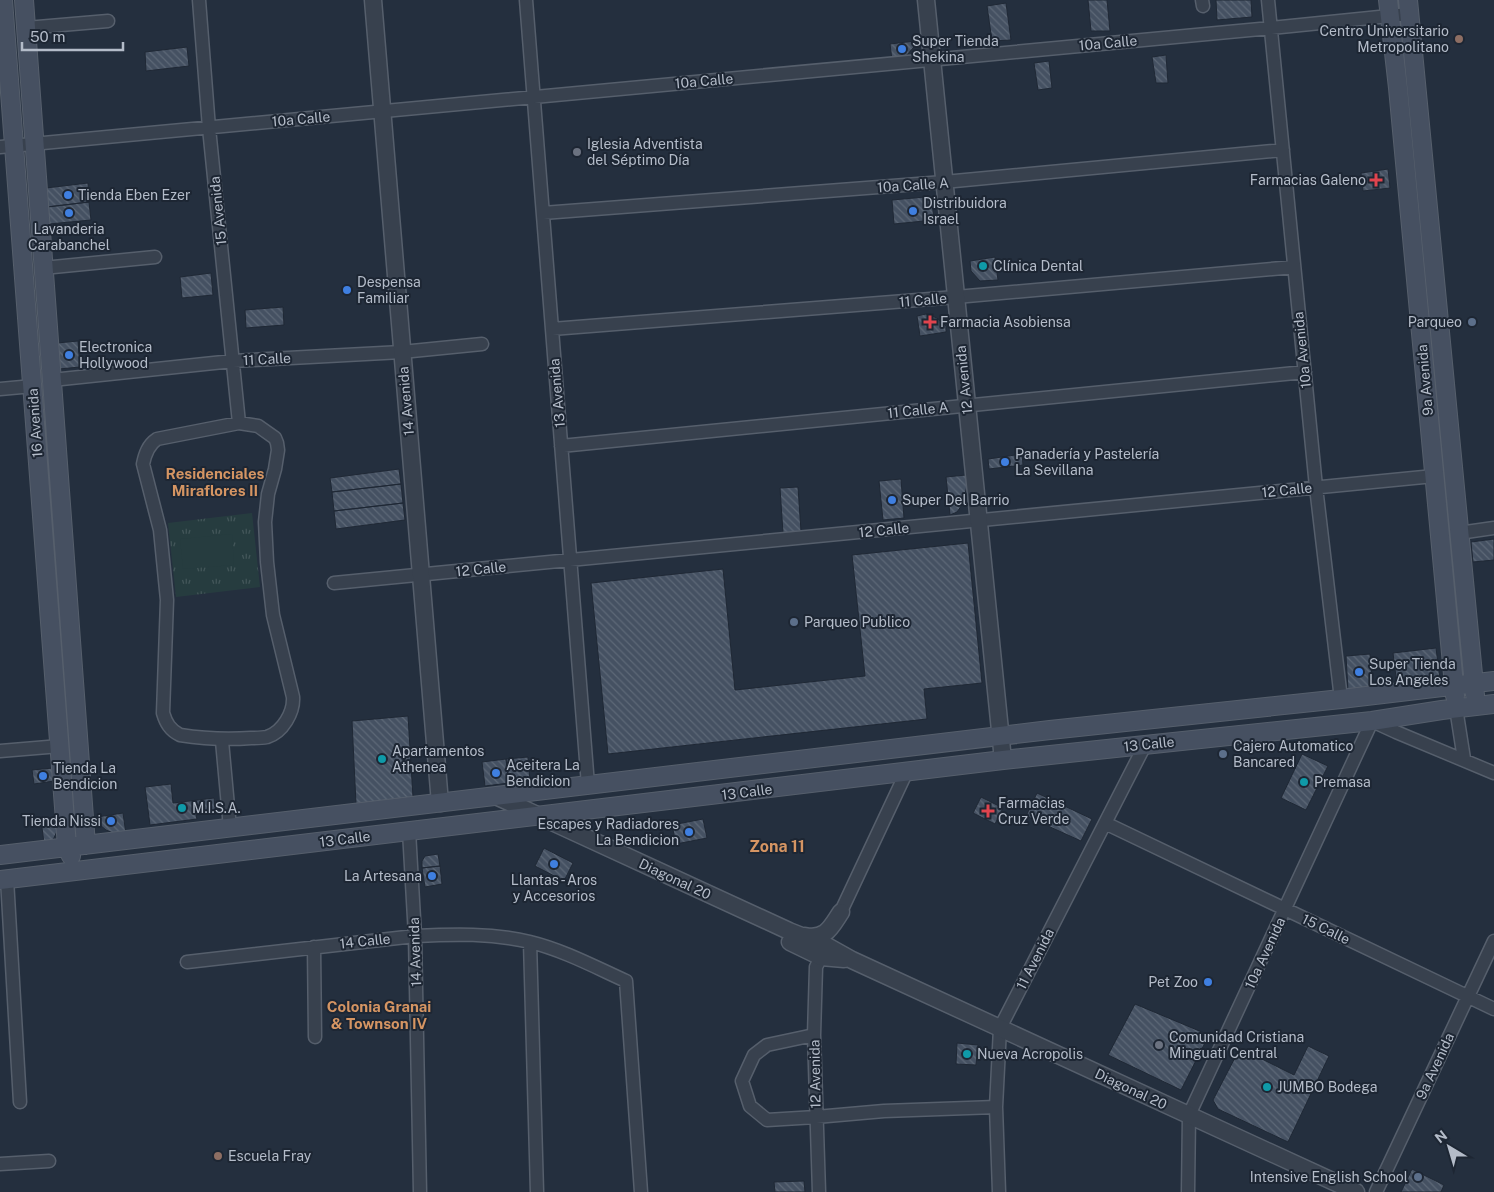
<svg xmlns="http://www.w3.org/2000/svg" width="1494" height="1192" font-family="'Public Sans',sans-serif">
<defs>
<pattern id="grass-tufts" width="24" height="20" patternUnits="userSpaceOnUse" patternTransform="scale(1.25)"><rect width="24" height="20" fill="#263c3f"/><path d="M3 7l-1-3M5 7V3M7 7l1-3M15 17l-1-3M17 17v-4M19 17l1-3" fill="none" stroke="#435659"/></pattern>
<pattern id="building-back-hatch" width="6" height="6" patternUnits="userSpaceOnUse" patternTransform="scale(1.25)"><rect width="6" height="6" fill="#455162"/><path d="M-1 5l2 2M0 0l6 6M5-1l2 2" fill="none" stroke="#5d6877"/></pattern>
</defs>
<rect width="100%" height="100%" fill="#242f3e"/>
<!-- grass -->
<path fill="url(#grass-tufts)" d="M252 513 260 587 176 597 168 523Z"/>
<!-- garden -->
<path fill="#263c3f" d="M232 534 234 565 183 569 180 539Z"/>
<!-- building -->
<path fill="url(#building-back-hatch)" stroke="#1f2835" d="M1088 0H1107L1110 31H1091Z
M1216 0H1251L1252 17 1217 20Z
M1006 3 1011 40 992 41 987 6Z
M915 41 914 47 906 56 892 60 890 44Z
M187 47 189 66 146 71 145 52Z
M1166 55 1168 83H1156L1152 57Z
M1049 61 1052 88 1038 90 1034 63Z
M1388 169 1390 188 1363 191 1361 173Z
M88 183 89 202 47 207 46 188Z
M925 197 932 201 934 220 894 224 892 200Z
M89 202 91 220 49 224 47 207Z
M995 257 998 280 980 281 971 271 970 261Z
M211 273 213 295 182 298 180 277Z
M283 307 284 325 246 328 245 310Z
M926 314 937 318 946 326V332L920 336 917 316Z
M78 341 80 367 59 369 57 343Z
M1022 454 1023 465 989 469 988 459Z
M399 469 401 484 332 492 330 478Z
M966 475 967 486 962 505 957 512 950 515 946 477Z
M901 479 904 518 883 520 879 481Z
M401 484 403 503 334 511 332 492Z
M798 487 801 531 783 533 780 488Z
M403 503 405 520 336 529 334 511Z
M1494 539V560L1473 562 1471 542Z
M968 543 982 683 924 689 927 719 608 754 591 583 723 569 735 690 865 676 852 555Z
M1436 648 1440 679 1397 685 1393 653Z
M1370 654 1373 688 1348 690 1346 656Z
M408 716 413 797 356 804 352 721Z
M1302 754 1328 766 1306 810 1281 798Z
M528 757 530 781 509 783 506 759Z
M506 759 509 783 485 786 482 762Z
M53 768 54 781 34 784 32 770Z
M171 784 173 803 214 798 216 813 196 815 197 819 150 825 145 787Z
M1037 793 1092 819 1081 841 1026 816Z
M981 797 1003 808 995 824 973 813Z
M123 813 126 834 118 835 106 830 100 825 97 817Z
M58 818 59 827 53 840 49 843H44L41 820Z
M703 819 707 838 676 844 672 825Z
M544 848 573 863 564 881 535 866Z
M438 854 440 866 422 868V861L425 856Z
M440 866 442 884 425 887 422 868Z
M1135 1004 1209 1035 1181 1090 1108 1055Z
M957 1043 978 1045 976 1065 956 1064Z
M1308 1046 1329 1056 1288 1142 1218 1109 1213 1100 1240 1048 1294 1075Z
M1412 1169 1444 1185 1441 1192H1401Z
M804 1181 805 1192H775L774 1182Z"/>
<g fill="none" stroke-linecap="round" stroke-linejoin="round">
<!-- minor casing -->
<g stroke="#565f6c" stroke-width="15">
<path id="minor" d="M199 0 209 128 239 423
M526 0 588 785
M1202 0 1203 6
M1268 0 1316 487 1341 699
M26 28 108 21
M0 147 1271 28 1409 14
M543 213 944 182 1283 150
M43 268 155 257
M552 329 956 297 1294 267
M52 380 233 361 402 352 482 344
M0 389 33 386
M239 423 258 426 275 438 277 443 278 450 275 469 268 494 265 522 267 562 273 615 293 697C294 712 283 732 267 737 262 738 256 738 251 738 225 740 206 739 180 735 170 730 166 723 163 713L167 600 160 530 143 464C145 454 148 445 157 439Z
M561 446 1305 372
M1459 533 1494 528
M334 583 1434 476
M1456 708 1464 759
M222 741 230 828
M0 751 60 746
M1105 823 1494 1009
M409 831 415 936 420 1192
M7 879 20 1102
M837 920 906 773
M530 942 537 1192
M314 947 315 1037
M187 962 415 936C454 934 492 933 530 942 563 950 595 967 626 981L641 1192
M814 1035 767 1045 754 1055 742 1081 750 1106 767 1120 816 1117 884 1111 996 1107
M0 1164 49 1161
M819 1192 814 1035 816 967 821 957
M999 1192 996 1107 1000 1028 1145 745
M1188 1192 1189 1115 1372 721 1396 732 1494 773
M1376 1192 1494 941"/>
</g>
<!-- tertiary casing -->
<g stroke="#565f6c" stroke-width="19">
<path id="tertiary" d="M373 0 440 803
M926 0 1003 760
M498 797 789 931 827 946 852 960 1356 1192
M805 936C826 940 831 927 841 912
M790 942 821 957 844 959"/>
</g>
<!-- secondary casing -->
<g stroke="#565f6c" stroke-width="20">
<path id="secondary" d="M3 0 67 847 71 856
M24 0 86 845
M1388 0 1398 88 1455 696
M1408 0 1475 695
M0 855 1050 730 1341 699 1494 681
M0 880 1003 760 1372 721 1442 710 1494 704"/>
</g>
<!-- minor -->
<use href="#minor" stroke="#38414e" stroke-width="12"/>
<!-- tertiary -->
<use href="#tertiary" stroke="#38414e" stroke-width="16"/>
<!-- secondary -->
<use href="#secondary" stroke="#465061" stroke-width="18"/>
</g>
<!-- markers -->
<g fill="#8d6e63" stroke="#1d2633" stroke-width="2">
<circle cx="1459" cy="39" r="5"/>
<circle cx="218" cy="1156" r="5"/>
</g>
<g fill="#3f7fe0" stroke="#1d2633" stroke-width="2">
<circle cx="902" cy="49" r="5"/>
<circle cx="68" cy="195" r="5"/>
<circle cx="913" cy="211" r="5"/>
<circle cx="69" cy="213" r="5"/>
<circle cx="347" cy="290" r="5"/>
<circle cx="69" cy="355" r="5"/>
<circle cx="1005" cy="462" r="5"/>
<circle cx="892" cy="500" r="5"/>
<circle cx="1359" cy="672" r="5"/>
<circle cx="496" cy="773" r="5"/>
<circle cx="43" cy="776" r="5"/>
<circle cx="111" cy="821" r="5"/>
<circle cx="689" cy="832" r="5"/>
<circle cx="554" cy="864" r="5"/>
<circle cx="432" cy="876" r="5"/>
<circle cx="1208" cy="982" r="5"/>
</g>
<g fill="#6b7280" stroke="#1d2633" stroke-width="2">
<circle cx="577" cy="152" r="5"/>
<circle cx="1159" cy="1045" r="5"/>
</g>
<g fill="#e0444e" stroke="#1d2633" stroke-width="2">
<path d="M1373.5 172.5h5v5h5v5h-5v5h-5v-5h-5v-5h5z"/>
<path d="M927.5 314.5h5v5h5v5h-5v5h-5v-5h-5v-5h5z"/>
<path d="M985.5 803.5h5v5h5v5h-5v5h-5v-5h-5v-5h5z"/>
</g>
<g fill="#0f9aa8" stroke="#1d2633" stroke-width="2">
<circle cx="983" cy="266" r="5"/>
<circle cx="382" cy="759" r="5"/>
<circle cx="1304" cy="782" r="5"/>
<circle cx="182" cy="808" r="5"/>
<circle cx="967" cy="1054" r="5"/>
<circle cx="1267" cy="1087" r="5"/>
</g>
<g fill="#5c6f8a" stroke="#1d2633" stroke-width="2">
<circle cx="1472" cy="322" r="5"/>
<circle cx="794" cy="622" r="5"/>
<circle cx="1223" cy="754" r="5"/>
<circle cx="1418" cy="1177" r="5"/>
</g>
<g text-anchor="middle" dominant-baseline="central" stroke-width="4" stroke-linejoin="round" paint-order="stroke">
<!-- poi labels -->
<g font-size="14" fill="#b4bcc9" stroke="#1d2633" text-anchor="start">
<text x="1449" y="31" text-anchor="end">Centro Universitario<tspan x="1449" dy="16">Metropolitano</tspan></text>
<text x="912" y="41">Super Tienda<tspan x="912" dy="16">Shekina</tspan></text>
<text x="587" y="144">Iglesia Adventista<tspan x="587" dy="16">del Séptimo Día</tspan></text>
<text x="1366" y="180" text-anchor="end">Farmacias Galeno</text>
<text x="78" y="195">Tienda Eben Ezer</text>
<text x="923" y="203">Distribuidora<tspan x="923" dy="16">Israel</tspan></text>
<text x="69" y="229" text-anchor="middle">Lavanderia<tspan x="69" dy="16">Carabanchel</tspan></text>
<text x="993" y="266">Clínica Dental</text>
<text x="357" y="282">Despensa<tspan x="357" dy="16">Familiar</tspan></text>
<text x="940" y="322">Farmacia Asobiensa</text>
<text x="1462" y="322" text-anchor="end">Parqueo</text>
<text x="79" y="347">Electronica<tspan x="79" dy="16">Hollywood</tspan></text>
<text x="1015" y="454">Panadería y Pastelería<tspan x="1015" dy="16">La Sevillana</tspan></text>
<text x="902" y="500">Super Del Barrio</text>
<text x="804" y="622">Parqueo Publico</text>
<text x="1369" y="664">Super Tienda<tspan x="1369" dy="16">Los Angeles</tspan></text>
<text x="1233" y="746">Cajero Automatico<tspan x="1233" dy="16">Bancared</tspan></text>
<text x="392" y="751">Apartamentos<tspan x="392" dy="16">Athenea</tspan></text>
<text x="506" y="765">Aceitera La<tspan x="506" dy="16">Bendicion</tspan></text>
<text x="53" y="768">Tienda La<tspan x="53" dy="16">Bendicion</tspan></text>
<text x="1314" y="782">Premasa</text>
<text x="998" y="803">Farmacias<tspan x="998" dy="16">Cruz Verde</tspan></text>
<text x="192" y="808">M.I.S.A.</text>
<text x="101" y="821" text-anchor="end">Tienda Nissi</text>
<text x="679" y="824" text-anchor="end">Escapes y Radiadores<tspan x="679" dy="16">La Bendicion</tspan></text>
<text x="422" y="876" text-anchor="end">La Artesana</text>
<text x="554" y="880" text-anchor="middle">Llantas - Aros<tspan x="554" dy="16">y Accesorios</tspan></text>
<text x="1198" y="982" text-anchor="end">Pet Zoo</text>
<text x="1169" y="1037">Comunidad Cristiana<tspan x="1169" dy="16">Minguati Central</tspan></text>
<text x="977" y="1054">Nueva Acropolis</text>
<text x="1277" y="1087">JUMBO Bodega</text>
<text x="228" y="1156">Escuela Fray</text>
<text x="1408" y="1177" text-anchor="end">Intensive English School</text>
</g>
<!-- street labels -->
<g font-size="14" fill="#b4bcc9" stroke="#1d2633">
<text transform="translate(1108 43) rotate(-5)">10a Calle</text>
<text transform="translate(704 81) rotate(-5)">10a Calle</text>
<text transform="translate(301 119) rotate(-5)">10a Calle</text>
<text transform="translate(913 185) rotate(-4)">10a Calle A</text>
<text transform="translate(218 211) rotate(-96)">15 Avenida</text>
<text transform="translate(923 300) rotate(-5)">11 Calle</text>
<text transform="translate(1302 350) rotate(-96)">10a Avenida</text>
<text transform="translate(267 359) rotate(-3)">11 Calle</text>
<text transform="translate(964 380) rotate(-96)">12 Avenida</text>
<text transform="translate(1425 380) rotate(-95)">9a Avenida</text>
<text transform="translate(557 393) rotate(-95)">13 Avenida</text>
<text transform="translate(406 401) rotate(-95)">14 Avenida</text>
<text transform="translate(918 410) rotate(-6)">11 Calle A</text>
<text transform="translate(35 423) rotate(-94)">16 Avenida</text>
<text transform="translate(1287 490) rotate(-6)">12 Calle</text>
<text transform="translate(884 530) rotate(-6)">12 Calle</text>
<text transform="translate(481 569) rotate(-6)">12 Calle</text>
<text transform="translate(1149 744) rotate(-6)">13 Calle</text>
<text transform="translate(747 792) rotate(-7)">13 Calle</text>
<text transform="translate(345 839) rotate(-7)">13 Calle</text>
<text transform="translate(675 879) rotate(25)">Diagonal 20</text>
<text transform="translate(1326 929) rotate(26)">15 Calle</text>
<text transform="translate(365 941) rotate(-6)">14 Calle</text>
<text transform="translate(415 952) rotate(-92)">14 Avenida</text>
<text transform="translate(1265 953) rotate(-65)">10a Avenida</text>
<text transform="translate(1035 959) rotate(-63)">11 Avenida</text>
<text transform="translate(1435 1066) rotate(-65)">9a Avenida</text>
<text transform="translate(815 1074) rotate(-91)">12 Avenida</text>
<text transform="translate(1131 1089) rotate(25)">Diagonal 20</text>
</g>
<!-- neighbourhood labels -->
<g font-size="15" font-weight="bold" fill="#d59563" stroke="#1d2633">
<text x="215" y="473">Residenciales<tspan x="215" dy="17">Miraflores II</tspan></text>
<text x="379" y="1006">Colonia Granai<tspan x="379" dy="17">&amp; Townson IV</tspan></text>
</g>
<!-- quarter labels -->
<g font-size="16" font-weight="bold" fill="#d59563" stroke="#1d2633">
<text x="777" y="846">Zona 11</text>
</g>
</g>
<!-- north arrow -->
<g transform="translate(1449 1147) rotate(322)" stroke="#1d2633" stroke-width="4" paint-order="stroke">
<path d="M0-4L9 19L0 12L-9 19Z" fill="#b4bcc9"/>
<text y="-8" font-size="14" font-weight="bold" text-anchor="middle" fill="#b4bcc9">N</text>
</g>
<!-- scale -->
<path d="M22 42v8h101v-8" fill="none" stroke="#b4bcc9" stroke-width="2.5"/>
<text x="30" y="42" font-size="15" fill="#b4bcc9" stroke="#1d2633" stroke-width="4" paint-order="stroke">50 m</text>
</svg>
